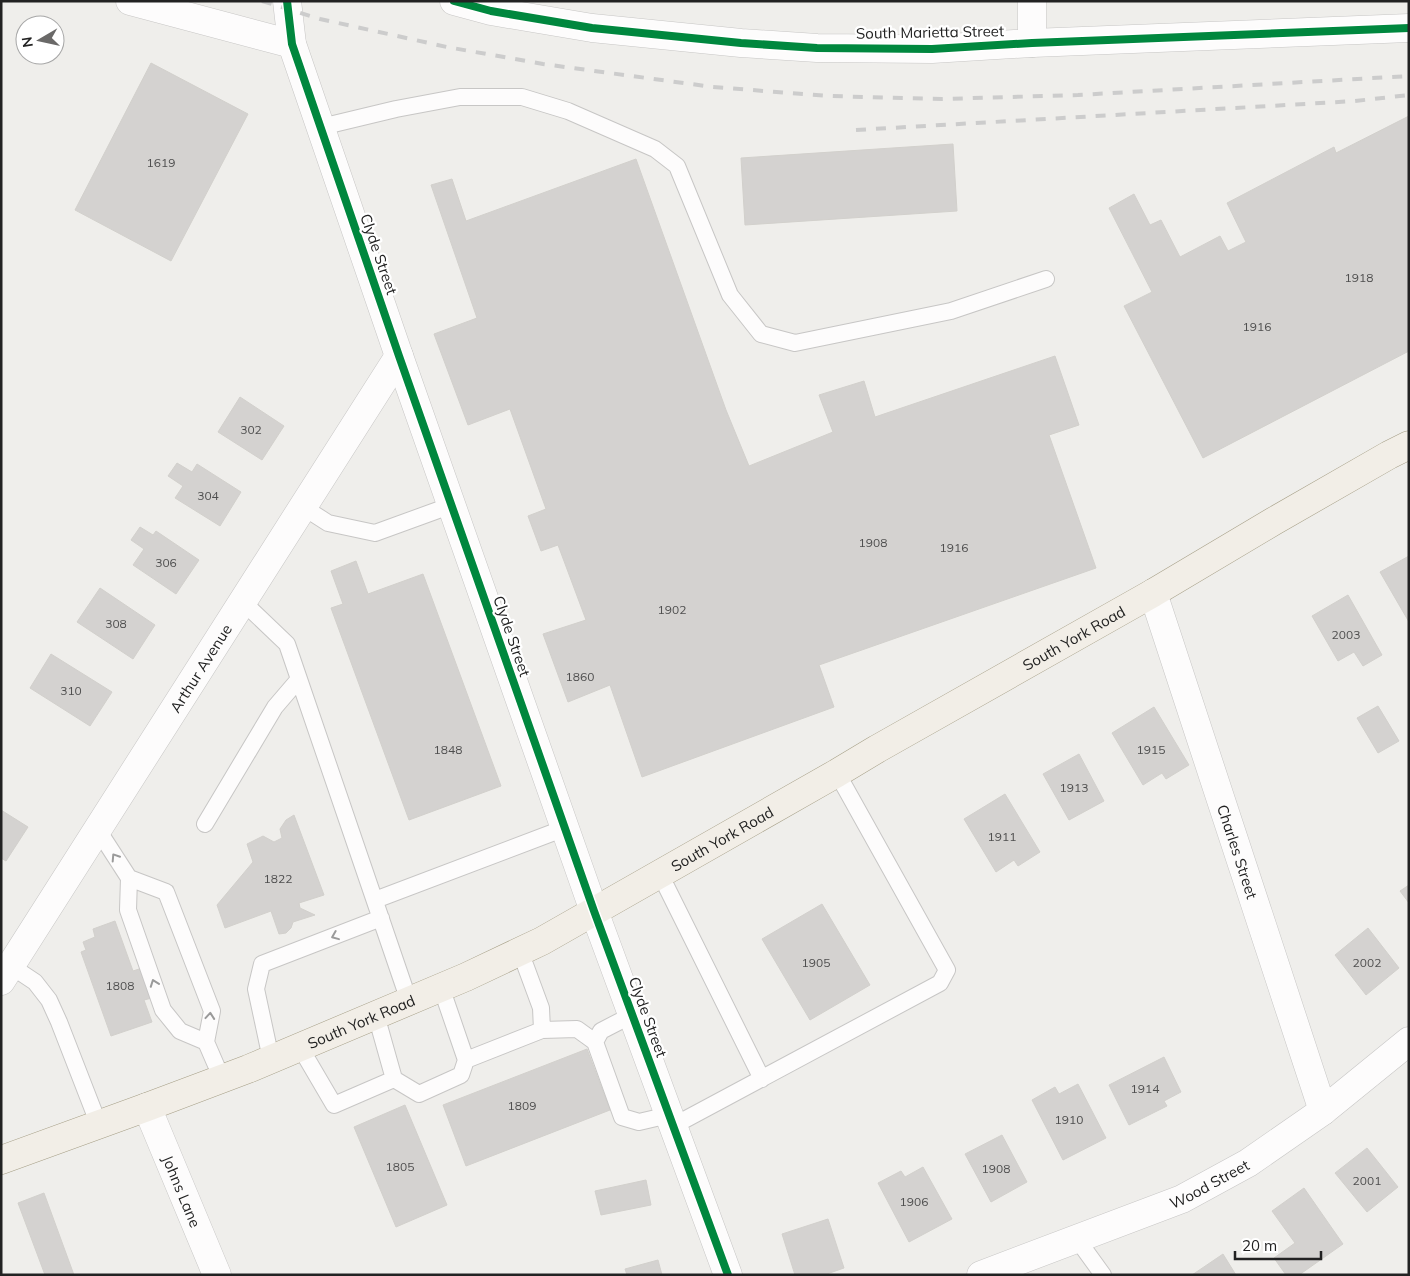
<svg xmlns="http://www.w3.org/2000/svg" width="1410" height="1276" font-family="Mulish,sans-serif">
<rect width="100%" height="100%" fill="#efeeeb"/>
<!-- building -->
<path fill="#d4d2d0" stroke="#d2d0cc" d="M151 63 248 114 171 261 75 210Z
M1409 116V351L1203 458 1124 306 1152 292 1109 208 1134 194 1150 225 1161 220 1180 257 1220 236 1228 251 1246 242 1227 203 1334 147 1336 153Z
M953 144 957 211 745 225 741 158Z
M636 159 726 410 749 466 833 432 819 395 864 381 875 417 1055 356 1079 425 1049 435 1096 568 819 665 834 707 642 777 610 685 568 702 543 634 586 620 558 545 541 551 528 516 546 509 510 409 468 425 434 334 477 318 431 185 452 179 466 221Z
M240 397 284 426 262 460 218 432Z
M177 463 192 472 197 464 241 492 220 526 175 498 183 486 168 476Z
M140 527 153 535 156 531 199 560 176 594 133 565 144 549 131 540Z
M1409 556V622L1380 572Z
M356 561 368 594 423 574 501 786 409 820 331 608 343 604 331 571Z
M100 588 155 625 133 659 77 622Z
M1348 595 1382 655 1363 666 1354 652 1338 661 1312 616Z
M51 654 112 692 90 726 30 688Z
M1378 706 1399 741 1378 753 1357 718Z
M1154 707 1189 765 1166 779 1162 773 1143 785 1112 733Z
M1079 754 1104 801 1069 820 1043 774Z
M1005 794 1040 852 1018 866 1014 860 996 872 964 819Z
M1 810 28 827 6 861 1 858Z
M294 815 324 895 299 903 300 908 315 915 293 922 291 928 286 933 279 934 271 911 225 928 217 905 253 862 247 844 263 836 274 842 282 838 280 829 286 820Z
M1409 885V903L1400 891Z
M822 904 870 985 810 1020 762 939Z
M115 921 133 971 142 968 152 998 144 1000 152 1022 111 1036 81 952 86 950 83 942 95 937 93 929Z
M1368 928 1399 968 1366 995 1335 955Z
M587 1049 610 1110 466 1166 443 1105Z
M1164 1057 1181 1092 1164 1101 1167 1106 1129 1125 1109 1085Z
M1078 1084 1106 1138 1063 1160 1032 1100 1055 1087 1059 1094Z
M405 1105 447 1205 396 1227 354 1127Z
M1002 1135 1027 1182 991 1202 965 1154Z
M1367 1148 1398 1187 1367 1212 1335 1173Z
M923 1167 952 1219 909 1242 878 1183 901 1171 905 1177Z
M646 1180 651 1205 601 1215 595 1191Z
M1304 1188 1343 1244 1299 1275H1286L1274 1258 1295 1243 1272 1211Z
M44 1193 74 1275H45L18 1203Z
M828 1219 844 1268 824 1275H795L782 1234Z
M1223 1254 1236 1275H1192Z
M658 1260 662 1275H627L625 1269Z"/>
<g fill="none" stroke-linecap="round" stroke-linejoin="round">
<!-- service casing -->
<g stroke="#c7c6c5" stroke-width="18">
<path id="service" d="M321 127 396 109 460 97H522L568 111 655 149 677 166 730 295 761 334 795 343 951 311 1046 279
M303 507 328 523 375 533 452 505
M243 602 287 644 409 1001
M205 824 275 707 299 679
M98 830 129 878 166 892 212 1011 206 1042 222 1079
M660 874 762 1079
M129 878 128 910 163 1010 180 1031 206 1042
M375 900 565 828
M11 966 35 982 49 1000 59 1022 99 1125
M632 1015 601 1031 595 1042 622 1117 639 1122 669 1115
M542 1030 577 1029 595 1042
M300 1047 334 1105 394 1079 376 1015
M271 1059 256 989 262 964 381 918
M466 1060 542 1030 541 1008 520 951
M394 1079 419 1094 461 1075 466 1060 441 987
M673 1126 940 983 947 970 837 773
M1077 1239 1103 1275"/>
</g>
<!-- minor casing -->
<g stroke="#c7c6c5" stroke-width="29">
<g id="minor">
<path d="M130 1 292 44"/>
<path d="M287 1 292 44 399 356 594 911 728 1275"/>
<path d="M454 1 491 11 592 28 741 43 817 48 932 49 1032 43 1409 28"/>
<path d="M1032 43V1"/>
<path id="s1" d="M1153 593 1323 1111"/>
<path id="s2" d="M1 981 399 356"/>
<path id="s3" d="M147 1107 217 1275"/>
<path id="s4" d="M981 1275 1182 1199 1248 1163 1323 1111 1409 1041"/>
</g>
</g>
<!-- primary casing -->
<g stroke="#a69f87" stroke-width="29">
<g id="primary">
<path id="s5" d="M1 1160 147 1107 248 1069 466 977 542 941 837 773 877 749 1153 593 1274 521 1389 455 1409 445"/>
</g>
</g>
<!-- service -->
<use href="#service" stroke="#fdfcfc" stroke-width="16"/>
<!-- minor -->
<use href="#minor" stroke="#fdfcfc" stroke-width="28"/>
<!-- primary -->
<use href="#primary" stroke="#f2eee7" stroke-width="28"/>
<!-- rail -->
<path stroke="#ccc" stroke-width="4" stroke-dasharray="10 10" stroke-linecap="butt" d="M262 1 320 19 447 47 543 64 713 87 829 96 942 99 1078 95 1409 76
M856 130 1355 101 1409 95"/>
<!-- cycleway casing -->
<g stroke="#fff" stroke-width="11">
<path id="cycleway" d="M287 1 292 44 399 356 594 911 728 1275
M454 1 491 11 592 28 741 43 817 48 932 49 1032 43 1409 28"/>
</g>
<!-- cycleway -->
<use href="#cycleway" stroke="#00873e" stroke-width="8"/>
</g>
<!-- one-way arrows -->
<defs><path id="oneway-chevron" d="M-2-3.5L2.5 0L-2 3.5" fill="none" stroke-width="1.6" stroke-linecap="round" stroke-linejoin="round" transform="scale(1.25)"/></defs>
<g stroke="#9a9a9a">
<use href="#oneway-chevron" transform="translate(115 857) rotate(-123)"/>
<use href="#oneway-chevron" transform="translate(335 936) rotate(158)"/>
<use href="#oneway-chevron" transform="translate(154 983) rotate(-110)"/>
<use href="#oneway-chevron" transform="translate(210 1016) rotate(-85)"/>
</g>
<g text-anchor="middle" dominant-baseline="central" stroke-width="4.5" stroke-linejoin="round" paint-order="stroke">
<!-- number labels -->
<g font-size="12" fill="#4e4e4e">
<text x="161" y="162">1619</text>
<text x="1359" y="277">1918</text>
<text x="1257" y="326">1916</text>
<text x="251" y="429">302</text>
<text x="208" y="495">304</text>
<text x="873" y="542">1908</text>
<text x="954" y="547">1916</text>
<text x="166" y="562">306</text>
<text x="672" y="609">1902</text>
<text x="116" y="623">308</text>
<text x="1346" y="634">2003</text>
<text x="580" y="676">1860</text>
<text x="71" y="690">310</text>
<text x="448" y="749">1848</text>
<text x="1151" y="749">1915</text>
<text x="1074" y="787">1913</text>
<text x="1002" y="836">1911</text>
<text x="278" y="878">1822</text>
<text x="816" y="962">1905</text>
<text x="1367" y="962">2002</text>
<text x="120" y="985">1808</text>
<text x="1145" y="1088">1914</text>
<text x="522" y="1105">1809</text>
<text x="1069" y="1119">1910</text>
<text x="400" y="1166">1805</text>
<text x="996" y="1168">1908</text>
<text x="1367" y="1180">2001</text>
<text x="914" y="1201">1906</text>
</g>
<!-- street labels -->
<g font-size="15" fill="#222" stroke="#fff">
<text transform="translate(930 32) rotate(-1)">South Marietta Street</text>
<text transform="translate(379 254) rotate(71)">Clyde Street</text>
<text transform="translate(512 636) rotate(71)">Clyde Street</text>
<text stroke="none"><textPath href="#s5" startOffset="1196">South York Road</textPath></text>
<text stroke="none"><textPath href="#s2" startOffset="371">Arthur Avenue</textPath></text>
<text stroke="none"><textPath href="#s5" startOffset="791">South York Road</textPath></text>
<text stroke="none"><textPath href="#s1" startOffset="272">Charles Street</textPath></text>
<text transform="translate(648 1017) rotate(70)">Clyde Street</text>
<text stroke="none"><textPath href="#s5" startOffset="386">South York Road</textPath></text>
<text stroke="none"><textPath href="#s4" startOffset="246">Wood Street</textPath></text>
<text stroke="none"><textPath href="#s3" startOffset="91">Johns Lane</textPath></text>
</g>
</g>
<!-- border -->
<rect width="1410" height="1276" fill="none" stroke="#222222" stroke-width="5"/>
<!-- north arrow -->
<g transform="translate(40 40) rotate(261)"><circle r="24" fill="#ffffff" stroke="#a7a7a7"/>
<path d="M0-4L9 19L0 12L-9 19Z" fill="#6a6968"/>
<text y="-8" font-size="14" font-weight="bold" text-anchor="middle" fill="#222222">N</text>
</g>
<!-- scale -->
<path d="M1235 1251v8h86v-8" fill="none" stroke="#222222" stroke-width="2.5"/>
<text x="1242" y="1251" font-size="15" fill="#222222" stroke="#ffffff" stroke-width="4" paint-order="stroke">20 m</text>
</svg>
